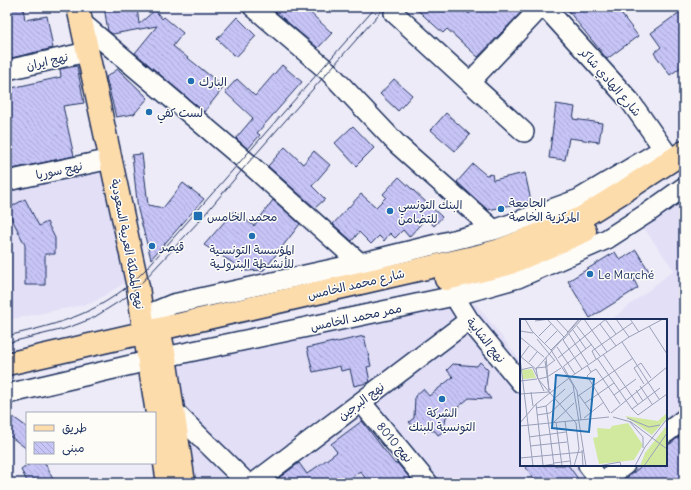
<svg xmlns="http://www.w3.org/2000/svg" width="691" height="490" font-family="Delius,'Playpen Sans Arabic',sans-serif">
<defs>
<pattern id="building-back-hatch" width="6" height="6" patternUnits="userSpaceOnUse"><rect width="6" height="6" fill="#c7c4f6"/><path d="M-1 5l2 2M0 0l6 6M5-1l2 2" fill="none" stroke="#aaa9d5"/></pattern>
</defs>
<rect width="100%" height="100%" fill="#edebf7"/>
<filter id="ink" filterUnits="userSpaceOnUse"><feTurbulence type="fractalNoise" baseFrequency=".025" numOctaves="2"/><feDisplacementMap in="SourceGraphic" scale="8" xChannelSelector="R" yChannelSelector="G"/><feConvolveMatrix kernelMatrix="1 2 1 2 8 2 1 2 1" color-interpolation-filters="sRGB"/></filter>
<g filter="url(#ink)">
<!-- built -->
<path fill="#e2dff7" d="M103 166 126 282 92 303 7 320V187Z
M684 196V483H194L174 358 334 325 476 304 521 361V465H666V320H611L674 270 643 227Z"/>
<!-- building -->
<path fill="url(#building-back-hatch)" stroke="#1b2f5e" d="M7 7H23L25 20 47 16 53 48 7 59Z
M104 7H137L139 24 155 10 162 19 164 17 183 33 173 46 224 87 204 112 135 53 157 26 113 34 108 31Z
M270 7H304L332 33 318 48Z
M414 7H461L469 14 476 7H526L478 57 447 29 443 33Z
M565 7H616L638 36 607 59Z
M684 9V65L670 75 654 53 661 47 651 33Z
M237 17 256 36 236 57 217 39Z
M282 65 302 82 257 133 260 135 248 149 236 138 253 118 225 92 237 79 255 96Z
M77 66 84 103 63 106 74 156 7 170V89L61 77 60 69Z
M118 69 148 98 134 114 116 117 106 77Z
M394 79 412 95 398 111 380 94Z
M556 104 575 107 573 119 602 123 599 142 569 138 565 160 549 158Z
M446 113 470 135 455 151 431 130Z
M353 126 374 148 356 166 335 143Z
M285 147 303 164 314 151 330 165 312 186 325 199 315 208 268 166Z
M142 154 148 205 163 208 183 183 204 199 151 259 138 210 132 155Z
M473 164 486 175 492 174 493 180 525 173 531 201 488 210 457 182Z
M399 177 442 217 434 226 426 218 409 237 403 230 395 238 390 233 384 241 379 236 371 244 359 232 352 241 333 224 361 194 376 207 386 197 383 194Z
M25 199 39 226 47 222 55 238V254H45V285H25V245L7 209Z
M273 200 300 224 264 270 246 271 204 245 234 211 254 226Z
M636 250 649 271 634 280 638 288 590 318 568 281 615 252 620 260Z
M364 336 371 366 367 367 370 382 367 383 354 386 350 369 341 371 340 366 313 372 307 348 333 342V343Z
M480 362 488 370 485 391 491 399 469 398 446 417 444 431 438 435 435 431 415 429 409 422 414 418 415 396 423 389 429 396 453 377 447 370 453 364 477 366Z
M13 417 27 427V449L7 434V425Z
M362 421 395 464 397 463 414 483H369L360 471 344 483H272L299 463 307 474 337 452 331 444Z
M684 433V483H620L643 465H666V447Z
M31 463H45L53 479 47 483H28L21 470Z
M524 465H568L581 483H537Z"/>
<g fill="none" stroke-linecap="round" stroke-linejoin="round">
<!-- minor casing -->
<g stroke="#1b2f5e" stroke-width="22">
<path id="minor" d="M253 7 329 72 397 144 494 230
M545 7 630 101 670 158
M394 13 524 132
M81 22 248 163 360 263
M7 70 87 52
M470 82 541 7
M7 181 111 159
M454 296 469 320 521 383
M142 317 173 304 360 263 494 230 579 199 663 149
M7 394 165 357 454 296 518 278 607 239 649 212 684 187
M361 402 428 483
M173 410 247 483
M666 433 684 419
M588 465 602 483
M254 483 469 320
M601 483 625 465"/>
</g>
<!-- major casing -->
<g stroke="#1b2f5e" stroke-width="25">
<path id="major" d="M78 7 138 287C147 353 158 418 168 483
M446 279 508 264 585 231
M159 329 165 357 184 483
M7 364 474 257 500 250 581 218 626 190 684 152"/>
</g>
<!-- minor -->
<use href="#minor" stroke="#fdfcf7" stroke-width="19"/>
<!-- major -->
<use href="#major" stroke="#fddcac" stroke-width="22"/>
<!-- tram -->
<path stroke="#1b2f5e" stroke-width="1" d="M7 336C63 323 105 312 146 269L376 7
M7 343 64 329 78 324 93 318 131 294 201 219 248 163 385 7"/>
</g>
</g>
<!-- markers -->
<g fill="#1f6fb2" stroke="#fdfcf7" stroke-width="1.5">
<circle cx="191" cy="81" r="4"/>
<circle cx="149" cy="112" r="4"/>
<circle cx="501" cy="209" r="4"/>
<circle cx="390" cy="211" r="4"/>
<rect x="193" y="211" width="10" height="10" rx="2"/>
<circle cx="252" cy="236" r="4"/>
<circle cx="152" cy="246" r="4"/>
<circle cx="590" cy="274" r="4"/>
<circle cx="442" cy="399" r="4"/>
</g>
<g text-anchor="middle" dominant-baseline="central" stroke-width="3" stroke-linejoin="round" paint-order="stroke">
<!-- street labels -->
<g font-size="12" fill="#1b2f5e" stroke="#fdfcf7">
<text transform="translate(47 61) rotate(-13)">نهج ايران</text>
<text transform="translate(611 82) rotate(49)">شارع الهادي شاكر</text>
<text transform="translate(59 170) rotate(-12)">نهج سوريا</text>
<text transform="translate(128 244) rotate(79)">نهج المملكة العربية السعودية</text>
<text transform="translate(356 284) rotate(-13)">شارع محمد الخامس</text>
<text transform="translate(356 317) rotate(-12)">ممر محمد الخامس</text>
<text transform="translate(486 340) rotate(51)">نهج الشابية</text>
<text transform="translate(361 401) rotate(-37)">نهج البرجين</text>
<text transform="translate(395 442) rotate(50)">نهج 8010</text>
</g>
<!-- poi labels -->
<g font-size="12" fill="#1b2f5e" stroke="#fdfcf7" text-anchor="start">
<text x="199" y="81">البارك</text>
<text x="157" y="112">لست كفي</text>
<text x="509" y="202">الجامعة<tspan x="509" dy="14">المركزية الخاصة</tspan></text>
<text x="398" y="204">البنك التونسي<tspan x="398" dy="14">للتضامن</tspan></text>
<text x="207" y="216">محمد الخامس</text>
<text x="160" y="246">قيصر</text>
<text x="252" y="249" text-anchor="middle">المؤسسة التونسـية<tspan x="252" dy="14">للأنشـطة البترولـية</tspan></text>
<text x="598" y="274">Le Marché</text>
<text x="442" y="412" text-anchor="middle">الشركة<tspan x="442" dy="14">التونسية للبنك</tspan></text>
</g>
</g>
<!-- overview -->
<g transform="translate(520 319)">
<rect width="147" height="147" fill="#edebf7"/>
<path d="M12 50 16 59 3 60 2 51ZM147 94V99L132 116 105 97 138 102ZM147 106V147H120L125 134Z" fill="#d0e99f"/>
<path d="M108 104 123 126 114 141 79 145 73 119 78 118 77 109 90 110 92 107Z" fill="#d0e99f"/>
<path fill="none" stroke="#99a0ba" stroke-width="1" d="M5 0 12 12 31 31 53 66 66 147M27 0 44 18M36 0 48 13M62 0 43 21 62 50M64 0 87 33M85 0 96 15M96 0 109 18M110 0 119 13M15 2 30 0M80 5 96 27M57 7 80 37M129 7 147 35M53 11 66 30M0 12 13 14M47 14 59 0M49 15 68 45M19 17 31 5M0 18 24 38M17 20 35 42M102 23 139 80M25 24 37 12M37 28 55 55M31 31 44 18M83 35 118 86M0 37 17 51M1 38 9 27M26 38 29 73M0 39 13 147M38 39 86 0M77 39 112 90 140 69M76 40 72 32 112 4M25 42 29 70 31 71M9 43 17 33M67 46 71 53 76 50 94 76M43 47 57 72 61 101M44 47 72 25M13 49 24 72M16 49 26 48 35 41M0 51 13 48M71 53 67 57 90 94M49 59 109 18 143 0M19 60 27 58 41 49M0 62 17 60M124 65 114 49 121 44 131 59M120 67 132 85M116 71 123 82M11 73 13 87M0 75 29 73M59 76 71 93M58 77 113 39M35 79 45 70M65 84 94 64M16 85 23 146M100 85 94 76 116 60M26 87 30 115M16 89 26 87 34 80M112 90 118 96 147 75M91 94 147 48M17 96 30 94 53 73M93 98 111 103 147 130M64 99 84 83M107 99 129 108 140 106M45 102 51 147M109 102 123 118V129M34 103 54 84M36 103 42 147M0 104 16 85 49 59M0 107 89 98M30 115 34 147M9 118 46 113M10 127 47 123M62 131 63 147M0 139 63 133M34 144 50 142M21 147 34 145M54 147 59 130 56 104 18 60 16 50 60 0M78 147 100 143 101 147M115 147 125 128 147 100M124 147 147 114"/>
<path fill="#1f6fb2" fill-opacity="0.15" stroke="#1f6fb2" stroke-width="2" d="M36 56 74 60 69 113 32 109Z"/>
<rect width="147" height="147" fill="none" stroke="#1b2f5e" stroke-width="2"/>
</g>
<!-- margin -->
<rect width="691" height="490" fill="none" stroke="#fdfcf7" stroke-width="24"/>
<rect x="12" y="12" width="667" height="466" fill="none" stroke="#1b2f5e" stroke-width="1.5" filter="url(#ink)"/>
<!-- legend -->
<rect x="26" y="412" width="130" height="52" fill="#fdfcf7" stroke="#a3aaba"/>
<rect x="34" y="425" width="20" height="6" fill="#fddcac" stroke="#a3aaba"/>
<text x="62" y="432" font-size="12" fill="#1b2f5e">طريق</text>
<rect x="34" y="442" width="20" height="12" fill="url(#building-back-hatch)" stroke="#a3aaba"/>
<text x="62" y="452" font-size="12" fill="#1b2f5e">مبنى</text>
</svg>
